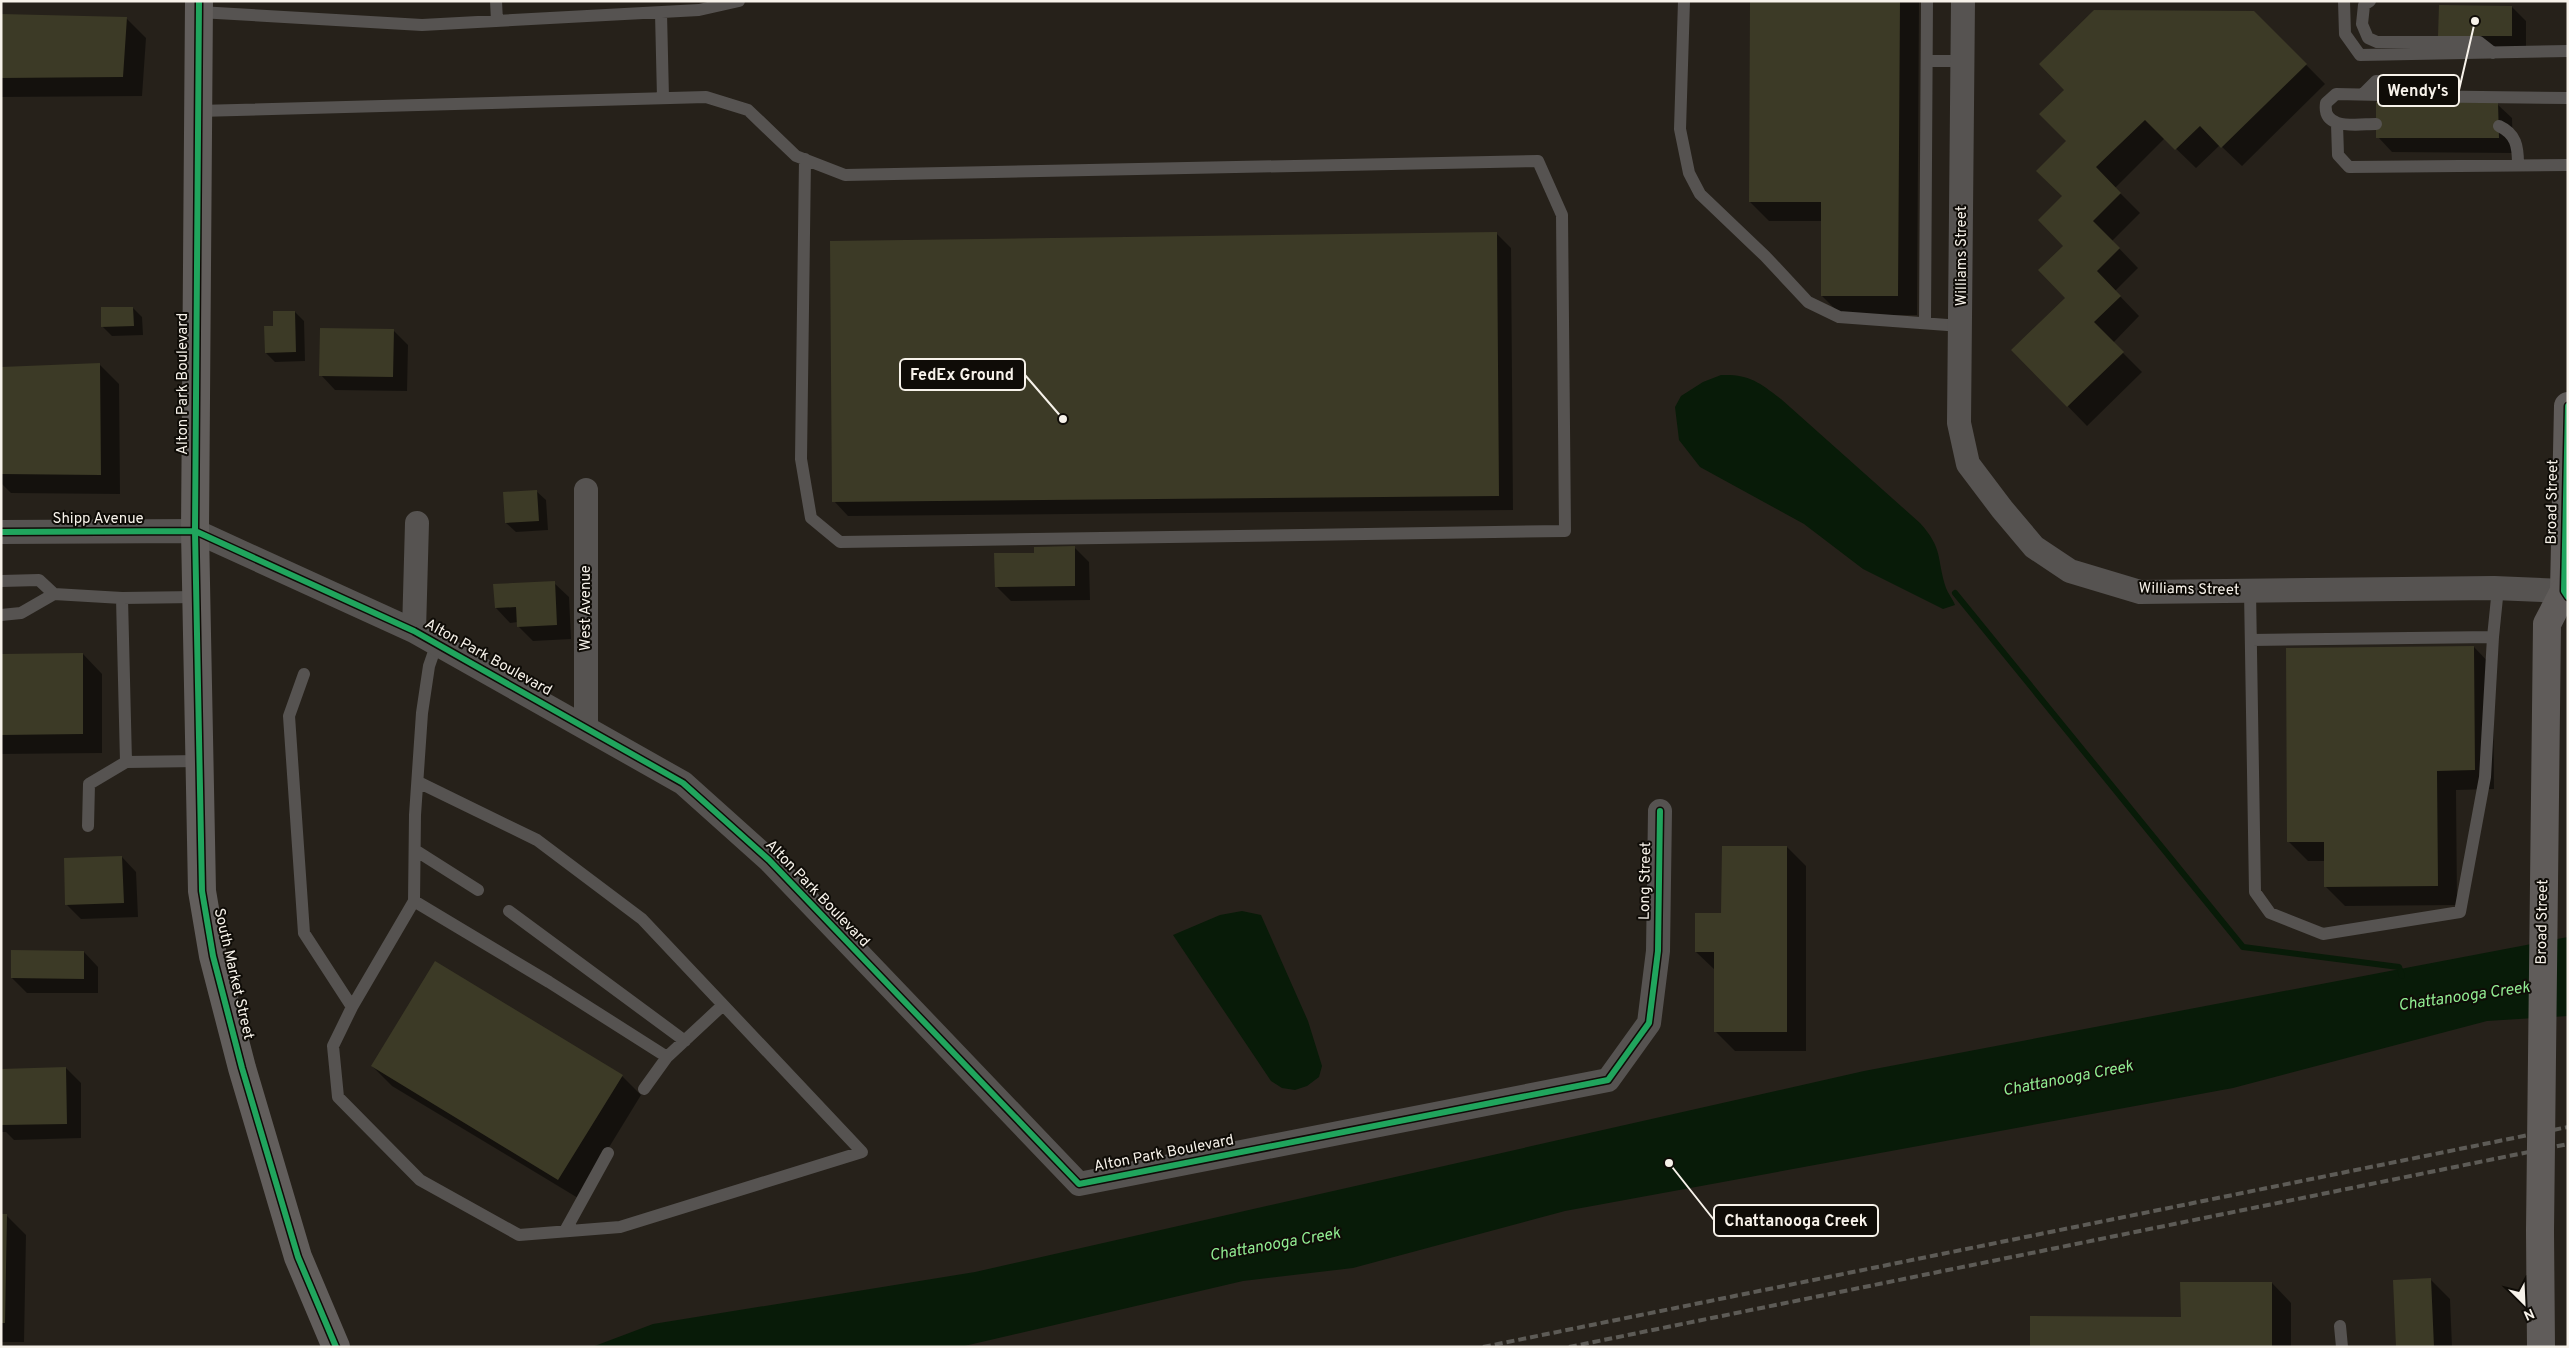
<svg xmlns="http://www.w3.org/2000/svg" width="2569" height="1348" font-family="Overpass,sans-serif">
<rect width="100%" height="100%" fill="#26211a"/>
<!-- water -->
<path fill="#081b08" d="M1721 375C1749 374 1759 382 1781 399L1920 523C1944 550 1936 557 1946 588 1948 594 1953 599 1955 605L1943 609 1863 569 1804 524 1700 467 1679 440 1675 407 1681 396 1703 382Z
M1242 911 1261 915 1308 1021 1322 1066 1319 1077 1307 1086 1295 1090 1282 1088 1271 1081 1173 935 1220 915Z
M2568 937V1016L2487 1021 2233 1088 1565 1211 1353 1268 1243 1281 960 1347H592L653 1324 975 1272 1864 1071Z"/>
<!-- shadow -->
<path fill="#0007" d="M1751 1H1919L1917 315H1841L1822 296V221H1769L1750 202Z
M2512 7 2526 21V51L2454 50Z
M2254 12 2325 84 2242 166 2220 145 2196 168 2165 138 2115 188 2140 213 2112 241 2138 268 2115 291 2139 316 2113 343 2142 372 2087 426 2013 350 2067 298 2065 246 2039 220Z
M1 16 126 18 146 38 142 96 1 97Z
M2400 86 2415 100 2497 104 2512 118 2513 153 2392 152 2378 137 2383 103Z
M1497 234 1511 248 1513 510 848 516 834 501Z
M133 308 142 317 143 335 112 336 102 326Z
M295 312 304 321 305 361 275 362 266 353 274 327Z
M394 331 408 345 407 391 335 390 321 375Z
M99 364 119 384 120 494 11 493 1 483V369Z
M536 491 546 500 548 530 516 532 506 523Z
M1075 548 1089 562 1090 600 1011 601 996 586 1035 554Z
M554 583 569 597 571 639 533 641 518 626V622L510 623 496 608Z
M2474 647 2493 667 2494 789 2456 790 2457 905 2345 906 2326 887V861H2308L2289 842Z
M83 654 102 674V753L1 754V655Z
M1787 847 1806 866V1051H1735L1715 1031V970L1696 952 1723 915Z
M122 857 136 872 138 917 81 919 67 905Z
M84 952 98 967V993H27L12 978Z
M372 1066 622 1076 641 1095 578 1198 392 1086Z
M66 1068 81 1083V1138L14 1140 6 1132H1V1070Z
M1 1215H6L26 1235 24 1342H1Z
M2431 1280 2450 1299 2452 1347H2398Z
M2272 1283 2291 1303V1347H2031L2183 1318Z"/>
<g fill="none" stroke-linecap="round" stroke-linejoin="round">
<!-- stream -->
<path stroke="#081b08" stroke-width="6" d="M1955 593 2243 947 2399 967 2402 976"/>
</g>
<!-- building -->
<path fill="#3c3a26" d="M1750 1H1900L1898 296H1821V202H1749Z
M2439 5 2512 6V36H2438Z
M2094 10 2254 11 2307 64 2221 148 2200 126 2175 150 2145 120 2096 167 2121 193 2093 221 2120 248 2097 271 2121 296 2094 322 2124 352 2067 407 2011 350 2065 298 2038 270 2063 246 2038 220 2062 196 2036 171 2066 141 2039 114 2064 90 2039 64Z
M1 14 127 17 123 77 1 78Z
M2381 84H2400V101L2498 102 2499 138H2376V102H2381Z
M1497 232 1499 496 832 502 830 241Z
M101 307H133L134 326 101 327Z
M273 311H295L296 352 265 353 264 326H273Z
M320 328 394 329 393 377 319 376Z
M100 363 101 475 1 474V367Z
M537 490 539 521 505 523 503 492Z
M1075 546V586L995 587 994 553H1034V547Z
M555 581 557 625 517 627 516 607 495 608 493 584Z
M2474 646 2475 770 2437 771 2438 886 2324 887V842H2287L2286 648Z
M83 653V734L1 735V654Z
M1722 846H1787V1032H1714V952H1695V913H1721Z
M122 856 124 903 65 905 64 858Z
M11 950 84 951V979L11 978Z
M435 961 623 1075 558 1180 371 1066Z
M66 1067 67 1124 1 1125V1069Z
M1 1214H7L5 1323H1Z
M2431 1278 2434 1347H2396L2393 1280Z
M2180 1282H2272V1347H2030V1316L2181 1317Z"/>
<g fill="none" stroke-linecap="round" stroke-linejoin="round">
<!-- service -->
<path stroke="#565351" stroke-width="12" d="M496 1 497 21
M1684 1 1680 129 1689 173 1700 194 1765 256 1808 302 1839 317 1961 326
M2344 1 2345 34 2360 55 2568 51
M2370 1 2364 5 2362 24 2368 38 2377 42H2479L2493 53
M199 12 422 25 699 10 739 1
M661 13 663 98
M1927 61H1963
M2363 94 2376 81 2408 83 2421 95
M2400 96 2568 98
M198 111 706 97 748 110 796 156 845 175 1538 161 1562 215 1565 531 840 542 811 518 801 459 805 159
M2337 124 2338 155 2349 167 2568 165
M2376 124C2357 124 2322 131 2326 103L2336 94 2382 95
M2499 126C2516 134 2518 146 2518 164
M1925 323 1927 1
M1 581 39 580 54 594
M2250 591 2255 892 2270 913 2323 934 2460 912 2485 777 2493 637 2498 588
M196 597 122 598 126 762 199 761
M1 615 21 613 54 594 122 598
M2251 640 2493 637
M304 674 289 716 304 933 352 1007
M418 782 537 840 642 919 862 1152 620 1227 519 1235 420 1180 338 1097 333 1046 352 1007 414 901 415 815 422 713 429 666 437 643
M88 826 89 784 126 762
M415 850 478 890
M414 901 549 982 667 1057 644 1089
M509 911 685 1041
M667 1057 723 1005
M565 1231 608 1153
M2340 1326 2342 1347"/>
<!-- minor -->
<path stroke="#565351" stroke-width="24" d="M1963 1 1959 423 1968 464 2002 509 2034 547 2070 571 2140 592 2494 588 2564 591
M1 532 195 531 414 631 683 783 769 860 1079 1184 1608 1080 1649 1023 1658 951 1660 811
M414 631 417 523
M586 726V490"/>
<!-- secondary -->
<path stroke="#625e5c" stroke-width="28" d="M199 1 195 531 202 891 213 956 242 1068 298 1257 336 1347"/>
<!-- primary -->
<path stroke="#605c5a" stroke-width="28" d="M2568 406 2564 591 2568 597"/>
<!-- rail -->
<path stroke="#5d5b56" stroke-width="4" stroke-dasharray="8 4" stroke-linecap="butt" d="M1483 1347 2568 1127
M1569 1347 2568 1144"/>
<!-- primary-bridge -->
<path stroke="#605c5a" stroke-width="28" d="M2541 1347 2540 1231 2547 624 2564 591"/>
<!-- cycleway casing -->
<g stroke="#0f0c07" stroke-width="9">
<path id="cycleway" d="M199 1 195 531 202 891 213 956 242 1068 298 1257 336 1347
M2568 406 2564 591 2568 597
M1 532 195 531 414 631 683 783 769 860 1079 1184 1608 1080 1649 1023 1658 951 1660 811"/>
</g>
<!-- cycleway -->
<use href="#cycleway" stroke="#20a55d" stroke-width="6"/>
</g>
<g text-anchor="middle" dominant-baseline="central" stroke-width="4" stroke-linejoin="round" paint-order="stroke">
<!-- street labels -->
<g font-size="15" fill="#f7f2ea" stroke="#0f0c07">
<text transform="translate(1962 256) rotate(-90)">Williams Street</text>
<text transform="translate(183 384) rotate(-90)">Alton Park Boulevard</text>
<text transform="translate(2553 502) rotate(-89)">Broad Street</text>
<text x="98" y="519">Shipp Avenue</text>
<text transform="translate(2189 590) rotate(1)">Williams Street</text>
<text transform="translate(586 608) rotate(-90)">West Avenue</text>
<text transform="translate(488 658) rotate(29)">Alton Park Boulevard</text>
<text transform="translate(1646 881) rotate(-89)">Long Street</text>
<text transform="translate(817 894) rotate(46)">Alton Park Boulevard</text>
<text transform="translate(2543 922) rotate(-89)">Broad Street</text>
<text transform="translate(233 974) rotate(77)">South Market Street</text>
<text transform="translate(1164 1154) rotate(-11)">Alton Park Boulevard</text>
</g>
<!-- water labels -->
<g font-size="16" font-style="italic" fill="#91ed92" stroke="#0f0c07">
<text transform="translate(2464 997) rotate(-8)">Chattanooga Creek</text>
<text transform="translate(2068 1079) rotate(-11)">Chattanooga Creek</text>
<text transform="translate(1275 1245) rotate(-10)">Chattanooga Creek</text>
</g>
</g>
<!-- callouts -->
<path fill="none" stroke="#f7f2ea" stroke-width="2" d="M2475 21L2459 90M1063 419L1025 375M1669 1163L1714 1220"/>
<g fill="#f7f2ea" stroke="#0f0c07" stroke-width="2">
<circle cx="2475" cy="21" r="5"/>
<circle cx="1063" cy="419" r="5"/>
<circle cx="1669" cy="1163" r="5"/>
</g>
<g fill="#0f0c07" stroke="#f7f2ea" stroke-width="2">
<rect x="2378" y="75" width="81" height="31" rx="5"/>
<rect x="900" y="359" width="125" height="31" rx="5"/>
<rect x="1714" y="1205" width="164" height="31" rx="5"/>
</g>
<g font-size="16" text-anchor="middle" font-weight="bold" fill="#f7f2ea">
<text x="2418" y="96">Wendy's</text>
<text x="962" y="380">FedEx Ground</text>
<text x="1796" y="1226">Chattanooga Creek</text>
</g>
<!-- border -->
<rect width="2569" height="1348" fill="none" stroke="#f7f2ea" stroke-width="5"/>
<!-- north arrow -->
<g transform="translate(2524 1303) rotate(156)" stroke="#0f0c07" stroke-width="4" paint-order="stroke">
<path d="M0-4L9 19L0 12L-9 19Z" fill="#f7f2ea"/>
<text y="-8" font-size="14" font-weight="bold" text-anchor="middle" fill="#f7f2ea">N</text>
</g>
</svg>
